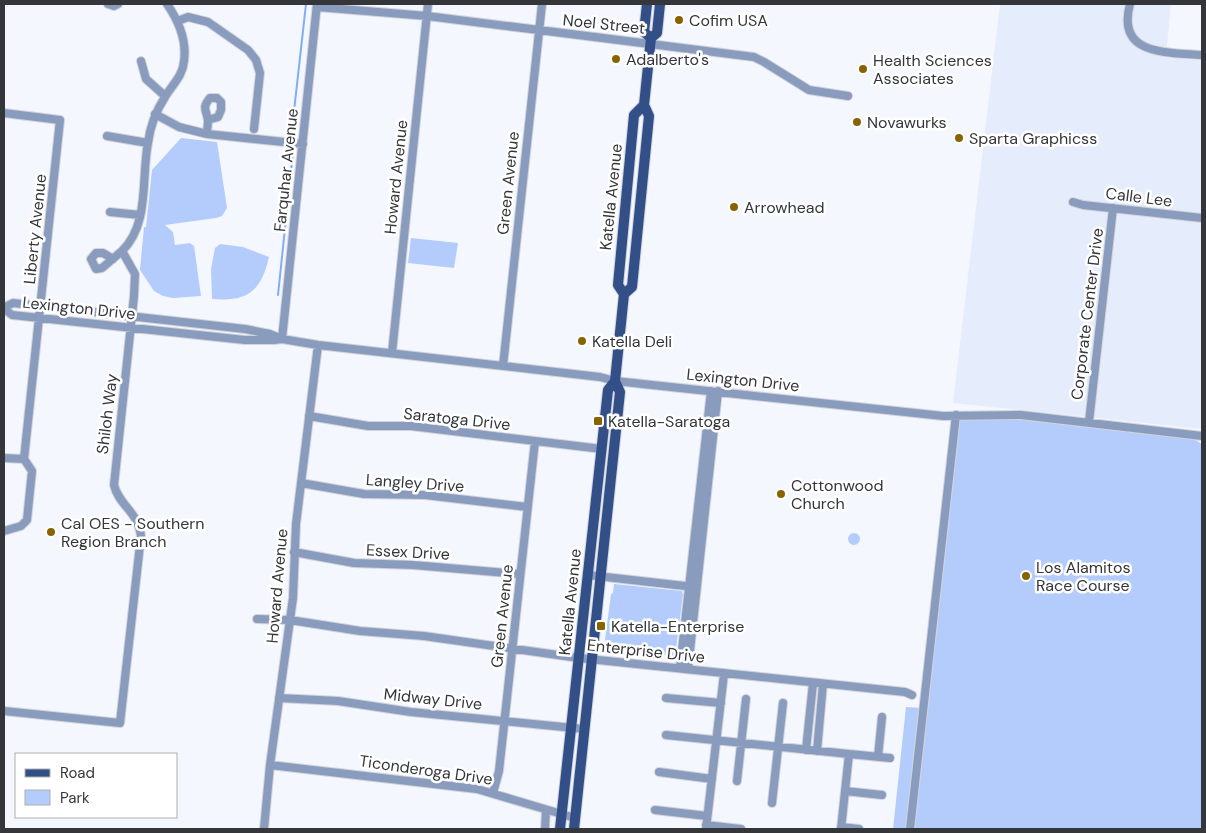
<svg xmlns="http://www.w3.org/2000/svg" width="1206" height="833" font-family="'DM Sans',sans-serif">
<rect width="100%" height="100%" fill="#f4f7fe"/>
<!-- built -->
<path fill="#e5ecfb" d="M1000 4H1171L1166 56 1202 60V429L953 403Z"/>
<!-- green -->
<path fill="#b3ccfb" d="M181 138 217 142 227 208 222 216 216 218 165 225 173 232 175 245 190 243 194 246 201 296 173 298 163 296 154 291 140 270 144 227H146L152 170Z
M411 238 458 243 454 268 408 263Z
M220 244 243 247 269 257C261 292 247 302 212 299L211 269 215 248Z
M1020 419 1194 439 1202 444V829H893L906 707 921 708 952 422H959L960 420Z
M848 539a6 6 0 1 1 12 0a6 6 0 1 1-12 0Z
M614 584 682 591 683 595 675 656 607 649V642L605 640 611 594 613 593Z"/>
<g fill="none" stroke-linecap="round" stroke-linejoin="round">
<!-- stream -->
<path stroke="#83abf7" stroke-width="2" d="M295 135 293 120 306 4
M278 295 293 152"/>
<!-- minor casing -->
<g stroke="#d2d4db" stroke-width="10">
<path id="minor" d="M108 4 114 6 118 4
M317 4 282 339 318 345 600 377 615 381 943 416 1021 415 1202 436
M1130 4C1116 56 1167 52 1202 55
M317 7 427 16 754 57 764 62 809 90 848 96
M178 21 188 17 208 22 248 50 256 60 260 73 254 129
M141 61 146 79 165 96
M4 113 60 120 24 459
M155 114 179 127 207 134 303 144
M207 134C207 130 208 125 208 121 207 110 201 109 210 98H217L221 102V110L218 117 208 120
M107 136 148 143
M1073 202 1083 205 1202 218
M110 212 140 215
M113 259 103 253H96L91 259 96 269 102 268 122 251
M13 303 245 329 270 334 282 339 274 340H245L12 315 7 311V306Z
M392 353 428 4
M503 366 542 4
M309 416 368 426H411L602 449
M1089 422 1113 208
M4 458 24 459 32 471 27 520 21 526 4 531
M301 483 364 494 425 495 527 507
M294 552 354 563 413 565 520 574
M588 575 694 587
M257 619 290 620 360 631 424 636 579 658 905 692 912 695
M680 668 711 391
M688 669 718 391
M279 698 338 701 411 712 584 729
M666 698 721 703
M4 711 120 723 141 536C138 511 119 506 114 485L134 296 135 274 122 251C150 224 141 178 148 143 150 127 156 111 165 97 172 85 183 76 184 61 187 40 178 20 167 4
M666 735 849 754 841 829
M806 750 813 683
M817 751 823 684
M849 754 890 758
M878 757 882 717
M270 765 477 789 575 818
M659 772 712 779
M737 781 746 699
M845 791 882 795
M493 793 499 771 535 441
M772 803 783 703
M655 810 707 816
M706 825 741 829
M841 827 859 829
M264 829 270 765 293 598 296 524 318 345
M545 829 546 810
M706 829 724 674
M910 829 956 415"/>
</g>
<!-- major casing -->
<g stroke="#d2d4db" stroke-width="12">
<path id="major" d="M647 4 644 32 651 38
M624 294 618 285 634 115 644 105
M560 829 608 390 615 381 624 294 632 287 649 116 644 105 651 38 657 33 660 4
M574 829 620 392 615 381"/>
</g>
<!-- minor -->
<use href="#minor" stroke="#8a9cbd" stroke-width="8"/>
<!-- major -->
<use href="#major" stroke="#324f88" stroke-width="10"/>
</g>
<!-- markers -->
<g fill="#886300" stroke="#fff" stroke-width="2">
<circle cx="679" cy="20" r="5"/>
<circle cx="616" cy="59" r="5"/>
<circle cx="863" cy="69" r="5"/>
<circle cx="857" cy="122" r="5"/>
<circle cx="959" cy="138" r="5"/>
<circle cx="734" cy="207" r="5"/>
<circle cx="582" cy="341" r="5"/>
<rect x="593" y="416" width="10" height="10" rx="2.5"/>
<circle cx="781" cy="494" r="5"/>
<circle cx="51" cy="532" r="5"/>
<circle cx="1026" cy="576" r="5"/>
<rect x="596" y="621" width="10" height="10" rx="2.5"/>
</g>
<g text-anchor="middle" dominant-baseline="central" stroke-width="5" stroke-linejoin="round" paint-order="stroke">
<!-- poi labels -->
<g font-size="16" fill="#353639" stroke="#fff" text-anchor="start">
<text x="689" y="20">Cofim USA</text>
<text x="626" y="59">Adalberto's</text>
<text x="873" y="60">Health Sciences<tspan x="873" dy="18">Associates</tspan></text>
<text x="867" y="122">Novawurks</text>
<text x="969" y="138">Sparta Graphicss</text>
<text x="744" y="207">Arrowhead</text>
<text x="592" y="341">Katella Deli</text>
<text x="608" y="421">Katella-Saratoga</text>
<text x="791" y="485">Cottonwood<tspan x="791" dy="18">Church</tspan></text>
<text x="61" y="523">Cal OES - Southern<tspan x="61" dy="18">Region Branch</tspan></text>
<text x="1036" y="567">Los Alamitos<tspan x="1036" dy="18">Race Course</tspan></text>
<text x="611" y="626">Katella-Enterprise</text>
</g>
<!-- street labels -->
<g font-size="16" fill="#353639" stroke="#fff">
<text transform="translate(604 24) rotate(6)">Noel Street</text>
<text transform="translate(286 170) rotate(-84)">Farquhar Avenue</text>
<text transform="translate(396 177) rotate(-84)">Howard Avenue</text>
<text transform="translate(508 183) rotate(-84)">Green Avenue</text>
<text transform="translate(611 197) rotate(-84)">Katella Avenue</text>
<text transform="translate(1139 197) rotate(7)">Calle Lee</text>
<text transform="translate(35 229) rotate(-84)">Liberty Avenue</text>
<text transform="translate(79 308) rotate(6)">Lexington Drive</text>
<text transform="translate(1087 314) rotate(-83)">Corporate Center Drive</text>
<text transform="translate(743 380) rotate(6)">Lexington Drive</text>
<text transform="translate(107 414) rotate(-83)">Shiloh Way</text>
<text transform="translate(457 419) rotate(6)">Saratoga Drive</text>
<text transform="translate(415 483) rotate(4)">Langley Drive</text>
<text transform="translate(408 552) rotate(3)">Essex Drive</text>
<text transform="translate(277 586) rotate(-85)">Howard Avenue</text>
<text transform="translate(570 602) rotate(-84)">Katella Avenue</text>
<text transform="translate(502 616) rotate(-84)">Green Avenue</text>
<text transform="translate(646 651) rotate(6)">Enterprise Drive</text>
<text transform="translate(433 699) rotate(6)">Midway Drive</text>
<text transform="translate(426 770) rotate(8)">Ticonderoga Drive</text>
</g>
</g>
<!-- border -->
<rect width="1206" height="833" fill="none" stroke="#353639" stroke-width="10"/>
<!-- legend -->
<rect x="15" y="753" width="162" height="65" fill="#ffffff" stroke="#aeafb0"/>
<rect x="25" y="769" width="25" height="8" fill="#324f88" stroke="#aeafb0"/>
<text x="60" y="778" font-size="15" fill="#353639">Road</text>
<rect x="25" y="790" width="25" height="15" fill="#b3ccfb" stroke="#aeafb0"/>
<text x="60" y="803" font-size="15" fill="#353639">Park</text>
</svg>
